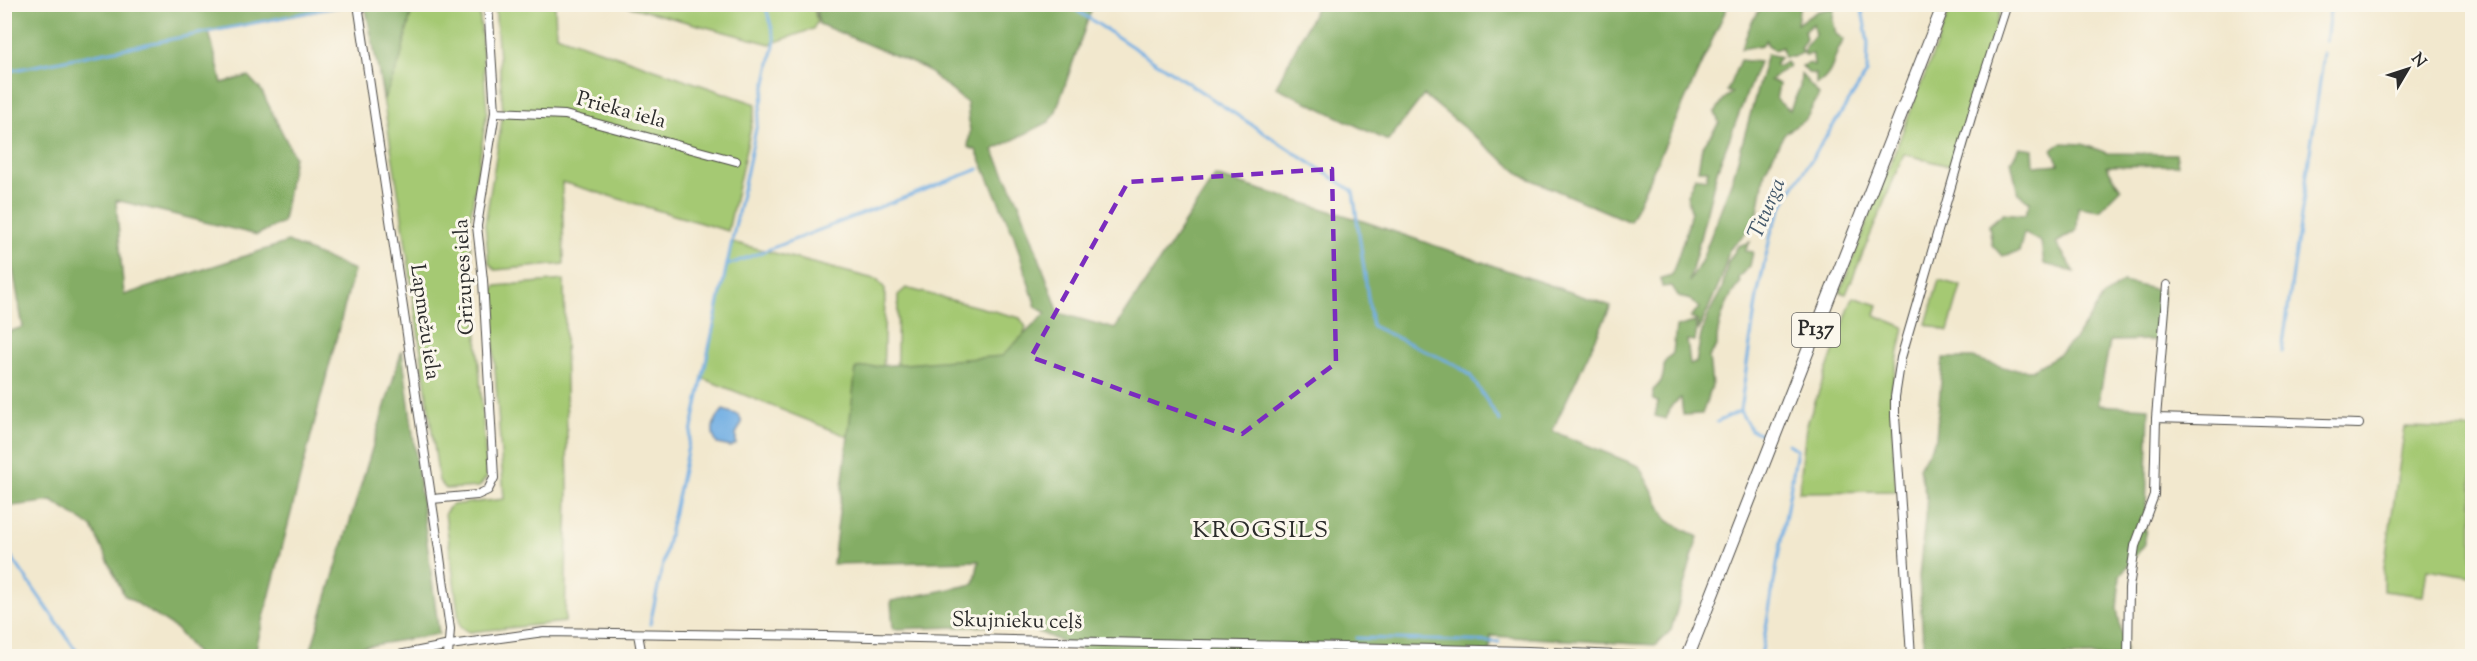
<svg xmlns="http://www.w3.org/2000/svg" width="2477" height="661" font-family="'Sorts Mill Goudy',serif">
<rect width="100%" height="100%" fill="#fbf7ec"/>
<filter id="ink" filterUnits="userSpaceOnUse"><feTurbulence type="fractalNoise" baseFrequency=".0167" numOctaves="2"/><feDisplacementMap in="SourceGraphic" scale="12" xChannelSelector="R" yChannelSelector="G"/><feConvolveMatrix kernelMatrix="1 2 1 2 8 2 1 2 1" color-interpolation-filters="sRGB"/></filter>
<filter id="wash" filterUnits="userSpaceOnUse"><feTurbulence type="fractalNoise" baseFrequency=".008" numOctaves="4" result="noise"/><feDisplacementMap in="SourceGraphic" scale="24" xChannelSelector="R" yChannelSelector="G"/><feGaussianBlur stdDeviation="1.35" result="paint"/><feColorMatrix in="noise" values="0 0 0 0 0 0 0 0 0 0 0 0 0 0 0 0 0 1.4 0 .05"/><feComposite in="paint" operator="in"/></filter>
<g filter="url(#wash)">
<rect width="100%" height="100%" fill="#f2e8ce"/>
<!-- green -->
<path fill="#a5c973" stroke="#687a4f" stroke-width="1.5" d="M368 5H479L487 111 469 226 487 477 479 487 446 489 439 481 400 203Z
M495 5H555L556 35 756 104 728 231 562 182 564 264 495 270 489 263 485 225 503 113Z
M623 5H813L817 22 813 29 770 44Z
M1952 5H2002L1953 167 1904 154 1846 294 1840 292Z
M732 242 878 280 885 289 882 440 874 447 702 378Z
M564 280 568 492 565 622 469 632 460 627 445 513 451 505 504 499 490 295 496 286Z
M1939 280 1961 286 1948 331 1926 324Z
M906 288 1020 318 1026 327 981 478 895 448 898 295Z
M1853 297 1878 305 1875 315 1904 327 1891 391 1896 491 1799 492 1806 427Z
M2405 427 2472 429V576L2427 569 2423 596 2383 591V574Z"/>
<!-- forest -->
<path fill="#84ad65" stroke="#586c48" stroke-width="1.5" d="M5 4 351 5 209 32 222 83 248 76 261 90 294 156 283 222 257 235 116 200 124 295 288 242 354 270 254 656H199L175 628 124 595 92 527 52 501 5 507V333L23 327 5 224Z
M1318 4H1728V5L1630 222 1523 176 1424 95 1388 141 1276 87Z
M365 5H413L400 61 384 99Z
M815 5H1093L1055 114 1049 122 993 150 1020 205 1059 313 1115 329 1215 176 1357 219 1611 306 1552 431 1639 466 1668 521 1698 537 1671 630 1656 645 1491 636 1490 656H1095L1022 625 893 629 891 601 974 584 979 561 833 564 856 368 1002 356 1046 313 1036 307 1014 236 976 150 968 147 970 132 967 103 924 68 819 24Z
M1763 5H1802L1799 10 1797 24 1818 11 1834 8 1833 20 1836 34 1844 40C1831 57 1837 73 1816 85V74L1808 73 1802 66 1810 63 1814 66 1813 54 1805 55V47L1815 35 1813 24 1804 31 1806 39 1800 49 1803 53 1793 57H1784L1782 47 1774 50 1767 44 1766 40 1762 45 1741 49 1752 21Z
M1767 54 1781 57 1775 63 1777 67 1786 62 1789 66 1770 80 1779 84 1776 100 1790 110 1800 87 1801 74 1819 95 1806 119 1784 134 1765 171 1758 212 1745 234 1729 250 1722 277 1699 330 1697 321 1690 317 1699 308 1691 300 1679 297 1672 286 1662 287 1661 278 1672 275 1687 229 1691 211 1687 195 1695 177 1706 179 1708 170H1698L1702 147 1719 123 1715 112 1724 99 1732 93 1727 91 1740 60 1759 62 1717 171 1689 282 1701 262 1733 177Z
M2061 143 2082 144 2107 153 2176 154 2178 165 2106 166 2121 189 2100 210 2078 207 2077 230 2056 243 2075 272 2044 264 2041 242 2024 233 2019 252 2002 256 1992 245 1989 225 2003 213 2025 215 2030 202 2018 193 2011 161 2020 147 2033 149 2034 166 2059 164 2052 150Z
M1750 242 1745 251 1753 252 1750 266 1739 278 1741 282C1727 296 1716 327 1717 346L1709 357 1712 386 1702 414 1683 415 1681 398 1672 405 1666 419 1655 416 1658 402 1653 400V390C1663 382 1664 376 1664 363L1673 353 1676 327 1695 322 1697 329 1695 341 1687 340 1690 364 1696 363 1701 335 1710 311 1722 289 1728 262 1738 246Z
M2123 282 2163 291 2157 340 2110 341 2098 405 2149 408 2145 544 2120 576 2117 609 2125 650 2123 656H1924L1919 577 1927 499 1919 468 1936 438 1943 358H1973L2010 369 2032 370 2055 357 2076 338 2103 297Z
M402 350 439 634 309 656Z"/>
<!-- water -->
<path fill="#71aee3" stroke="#4e6c87" stroke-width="1.5" d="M723 410 739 415 742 423 736 434V444L731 447 717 444C709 430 713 422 723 410Z"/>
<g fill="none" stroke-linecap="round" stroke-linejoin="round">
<!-- stream -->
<path stroke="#71aee3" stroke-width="3" d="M1067 4 1353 191 1372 326 1456 365 1470 375 1500 421
M2326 41 2331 4
M4 72 351 4
M728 265 979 169
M2282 351 2324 53
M1717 422 1740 411
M1762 434 1751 430 1740 411 1757 296 1772 229 1787 197 1867 73 1868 43 1861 4
M4 546 80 656
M650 624 775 40 765 4
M1356 638 1499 642
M650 649 653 656
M1761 656 1797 450 1788 444"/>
</g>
</g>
<g filter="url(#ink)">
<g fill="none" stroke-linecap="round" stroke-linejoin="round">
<!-- minor casing -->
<g stroke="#494743" stroke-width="10">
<path id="minor" d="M358 4 439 550 450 629 448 656
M495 112 565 115 736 161
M2156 418 2359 424
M432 499 477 495 488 490 494 478 483 280 477 226 495 112 488 4
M638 634 642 656
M394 656 450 645 544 632 823 636 1528 651 1641 656
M1202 656 1211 645
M1911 656 1895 416V397L1901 358 1977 97 2007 4
M2128 656 2129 588 2135 546 2154 495 2156 418 2167 285"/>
</g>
<!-- primary casing -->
<g stroke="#494743" stroke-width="14">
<path id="primary" d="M1688 656 1944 4"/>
</g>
<!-- minor -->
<use href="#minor" stroke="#fff" stroke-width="8"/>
<!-- primary -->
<use href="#primary" stroke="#fff" stroke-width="12"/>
</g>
</g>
<!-- marked area -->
<path fill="none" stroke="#7b2cbf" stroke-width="4.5" stroke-dasharray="12 8" stroke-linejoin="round" d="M1332 169 1336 363 1242 434 1031 357 1128 182Z"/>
<g text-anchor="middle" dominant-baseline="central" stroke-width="6" stroke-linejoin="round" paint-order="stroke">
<!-- shield labels -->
<rect fill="#fbf7ec" stroke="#696865" stroke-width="1.5" x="1792" y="313" width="48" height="34" rx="4.5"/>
<g font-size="20" font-weight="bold" fill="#2b2b2b">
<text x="1816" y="330">P137</text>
</g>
<!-- street labels -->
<g font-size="21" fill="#2b2b2b" stroke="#fbf7ec">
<text transform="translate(621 111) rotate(15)">Prieka iela</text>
<text transform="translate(465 277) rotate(-93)">Grīzupes iela</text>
<text transform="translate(424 322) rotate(82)">Lapmežu iela</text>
<text transform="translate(1017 622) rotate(1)">Skujnieku ceļš</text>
</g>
<!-- water labels -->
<g font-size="22" font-style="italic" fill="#44596b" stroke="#fbf7ec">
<text transform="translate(1768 209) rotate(-67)">Titurga</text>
</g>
<!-- quarter labels -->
<g font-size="24" letter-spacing="1.5" fill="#2b2b2b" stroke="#fbf7ec">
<text x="1261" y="531">KROGSILS</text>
</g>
</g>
<!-- margin -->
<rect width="2477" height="661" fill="none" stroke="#fbf7ec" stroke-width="24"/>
<!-- north arrow -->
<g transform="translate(2408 69) rotate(51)" stroke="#fbf7ec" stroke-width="4.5" paint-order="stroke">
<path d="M0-4.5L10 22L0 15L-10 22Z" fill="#2b2b2b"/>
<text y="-9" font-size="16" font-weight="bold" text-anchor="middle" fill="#2b2b2b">N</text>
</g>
</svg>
